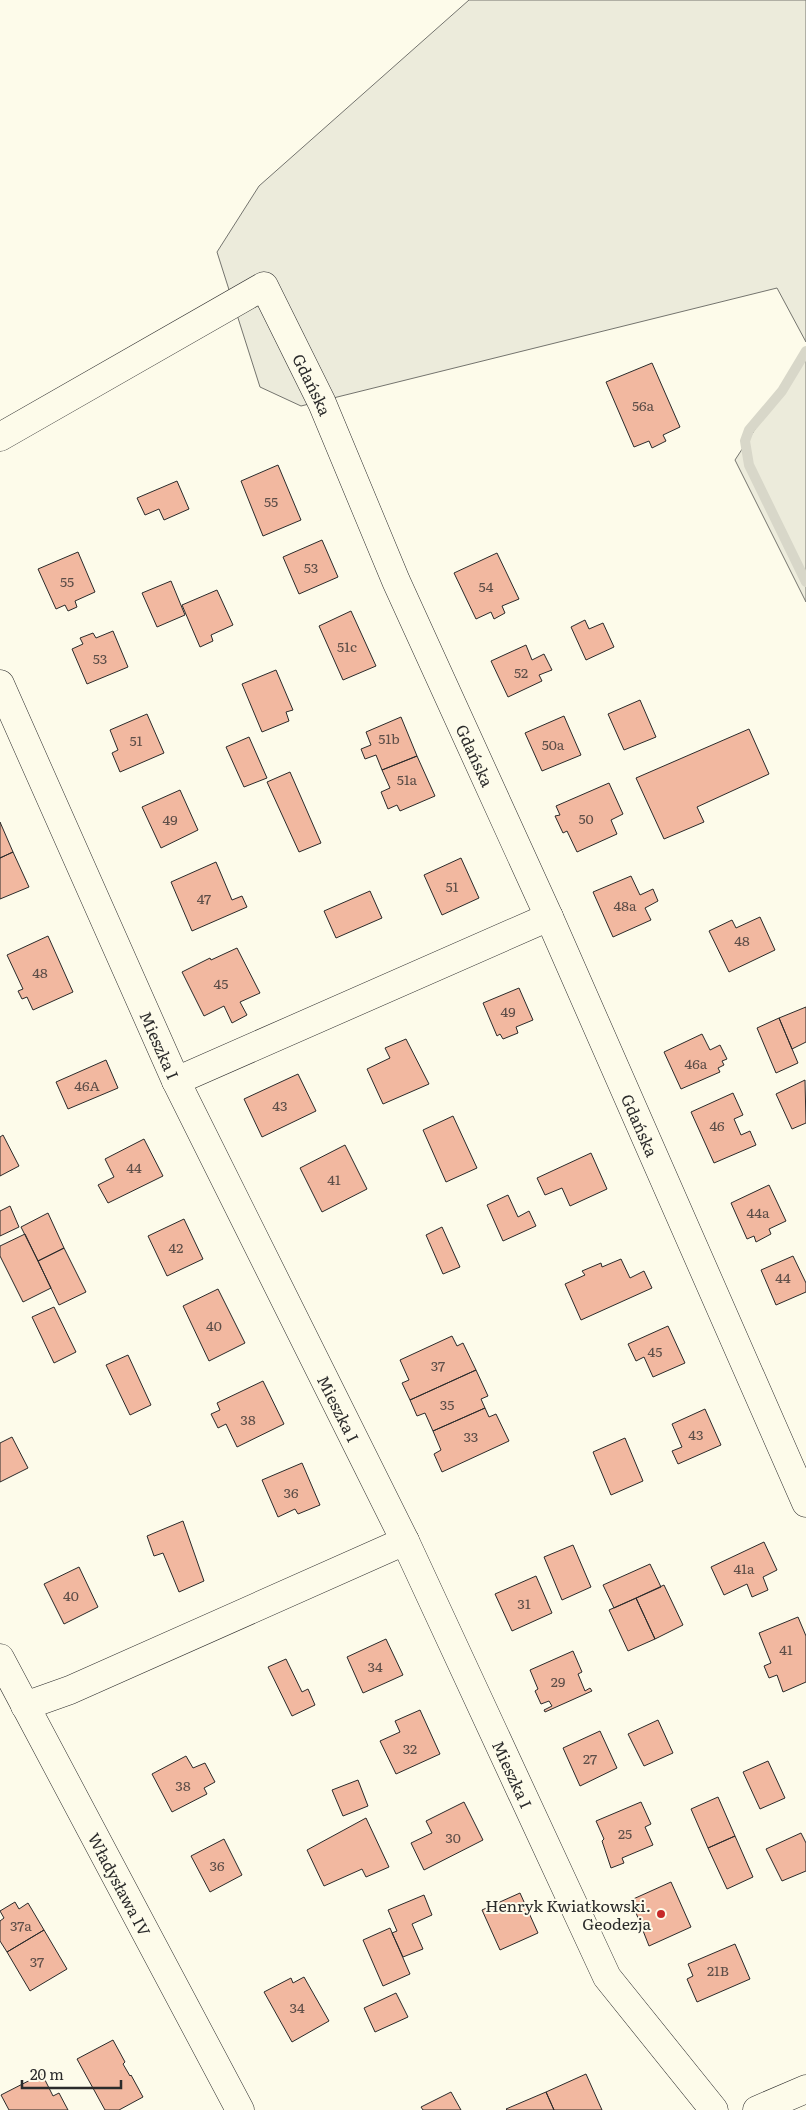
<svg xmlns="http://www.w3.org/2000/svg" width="806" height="2110" font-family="Literata,serif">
<rect width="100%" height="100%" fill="#fdfbea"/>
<!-- green -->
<path fill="#ecebdb" stroke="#74746e" d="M469 0H806V342L777 288 301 406 260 387 217 252 259 186Z
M806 351V602L735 460Z"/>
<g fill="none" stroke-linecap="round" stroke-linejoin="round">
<!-- stream -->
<path stroke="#d8d7c9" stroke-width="10" d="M806 351 782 391 749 430 745 441 749 465 806 582"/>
</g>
<!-- building -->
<path fill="#f2b8a0" stroke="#2b2b2b" d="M652 363 680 427 663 435 666 441 652 448 649 441 634 447 606 382Z
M278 465 301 520 263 536 241 481Z
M177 481 189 509 164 520 159 509 145 515 137 498Z
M322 540 338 577 299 594 283 557Z
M78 552 95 592 75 601 77 607 68 611 65 605 56 609 38 569Z
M497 553 519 599 502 606 505 613 494 619 491 612 476 619 454 573Z
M171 581 185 615 157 627 142 593Z
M217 590 233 625 211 635 213 641 200 647 182 605Z
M351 611 376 666 343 680 319 626Z
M585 620 589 629 603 623 614 647 586 660 571 627Z
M113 631 128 667 87 684 72 649 83 644 80 638 93 633 96 638Z
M526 645 532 660 544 654 552 670 539 675 542 681 508 697 491 661Z
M276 670 293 710 286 712 289 721 262 732 242 684Z
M640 700 656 737 624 750 608 714Z
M147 714 164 753 120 772 112 753 118 750 110 730Z
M564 716 581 755 542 771 525 733Z
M401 717 417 756 382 770 376 755 365 759 361 749 371 745 366 732Z
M749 729 769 774 697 807 704 822 664 839 636 778Z
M249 737 267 778 244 787 226 747Z
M417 756 435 796 400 811 397 805 388 809 381 792 390 788 382 770Z
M290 772 321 843 299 852 267 782Z
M609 783 623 814 611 820 617 834 577 852 567 831 563 833 555 816 560 815 556 806Z
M180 790 198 830 161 848 142 807Z
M0 822 13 852 0 858Z
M13 852 29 887 0 899V858Z
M461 858 479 898 442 915 424 875Z
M216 862 232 900 242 896 247 907 192 931 171 882Z
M631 876 640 895 653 889 658 901 645 908 651 920 613 937 593 892Z
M370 891 382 918 336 938 324 911Z
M760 917 775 950 729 972 709 931 732 920 736 928Z
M48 936 73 992 33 1010 27 997 22 999 18 991 23 989 7 955Z
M237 948 260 993 240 1002 247 1015 232 1023 224 1006 204 1016 182 972 210 958 211 960Z
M519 988 533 1020 516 1027 518 1033 503 1039 500 1034 497 1036 483 1003Z
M806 1007V1042L792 1049 779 1018Z
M779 1018 798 1063 776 1073 757 1028Z
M702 1034 710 1050 720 1045 727 1059 722 1061 724 1065 718 1068 720 1072 681 1089 664 1052Z
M406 1039 429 1084 383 1104 367 1069 390 1058 385 1048Z
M106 1060 118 1088 68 1109 56 1082Z
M298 1074 316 1111 262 1137 244 1099Z
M805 1080 806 1123 792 1129 776 1094Z
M733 1093 743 1115 734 1119 741 1135 750 1131 756 1145 714 1163 691 1112Z
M453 1116 477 1168 446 1182 423 1130Z
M3 1135 19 1166 0 1176V1137Z
M144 1139 163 1176 108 1203 98 1185 114 1177 105 1159Z
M345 1145 367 1189 322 1212 300 1168Z
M591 1153 607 1189 570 1206 562 1188 545 1195 537 1178Z
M769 1185 786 1221 769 1229 771 1234 756 1242 754 1236 747 1239 731 1203Z
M508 1195 518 1217 529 1211 536 1226 503 1241 487 1205Z
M10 1206 19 1227 0 1236V1211Z
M48 1213 64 1248 38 1261 21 1227Z
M184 1219 203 1259 167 1276 148 1236Z
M442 1227 460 1267 443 1274 426 1235Z
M25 1234 51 1288 23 1302 0 1256V1246Z
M64 1248 86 1292 59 1305 38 1261Z
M793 1256 806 1283V1292L776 1305 761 1270Z
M621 1259 630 1278 644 1271 652 1288 581 1320 565 1284 585 1275 582 1271 601 1263 602 1267Z
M218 1289 245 1343 209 1361 183 1306Z
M54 1307 76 1352 54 1363 32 1317Z
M668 1326 685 1363 653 1377 644 1357 636 1361 628 1344Z
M452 1336 457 1346 463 1343 476 1370 410 1400 402 1383 409 1380 400 1360Z
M128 1355 151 1405 130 1415 106 1365Z
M476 1370 488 1396 481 1399 485 1408 433 1431 425 1413 417 1416 410 1400Z
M263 1381 284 1424 237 1447 226 1424 218 1428 211 1414 220 1410 217 1403Z
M485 1408 489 1417 496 1414 509 1441 442 1472 434 1454 441 1450 433 1431Z
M705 1409 721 1445 678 1464 672 1451 682 1447 672 1424Z
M12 1437 28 1468 0 1482V1443Z
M625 1438 643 1481 611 1495 593 1452Z
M302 1463 320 1505 298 1514 295 1509 278 1517 262 1480Z
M183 1521 204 1581 179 1592 163 1553 154 1556 147 1536Z
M764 1542 777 1570 763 1577 768 1590 752 1597 747 1584 724 1595 711 1567Z
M573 1545 591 1587 562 1600 544 1557Z
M650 1564 661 1587 614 1608 603 1585Z
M79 1567 98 1607 64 1624 44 1584Z
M536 1576 552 1613 512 1631 495 1594Z
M664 1585 683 1625 655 1639 636 1598Z
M636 1598 655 1639 628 1651 609 1610Z
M798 1617 806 1636V1682L783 1692 777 1675 769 1678 764 1666 771 1663 759 1633Z
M386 1639 403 1675 363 1693 347 1657Z
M573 1651 582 1672 578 1674 585 1691 590 1688 592 1691 545 1712 544 1710 552 1706 549 1701 541 1704 535 1691 538 1689 530 1670Z
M286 1659 302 1692 308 1689 315 1705 292 1716 268 1667Z
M420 1710 440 1754 396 1774 380 1741 400 1732 395 1721Z
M658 1720 673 1753 644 1766 628 1734Z
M600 1731 617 1768 580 1786 563 1748Z
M186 1756 193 1768 205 1763 215 1782 204 1788 207 1794 172 1812 152 1774Z
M768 1761 785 1798 760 1809 743 1772Z
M358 1780 368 1806 343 1816 332 1790Z
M718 1797 735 1836 708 1848 691 1809Z
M464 1802 483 1840 424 1870 411 1843 432 1833 426 1821Z
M641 1802 651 1824 645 1827 653 1845 622 1858 624 1863 611 1868 602 1841 604 1839 596 1821Z
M366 1818 389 1867 366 1877 362 1869 324 1886 307 1850Z
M801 1833 806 1843V1871L782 1881 766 1849Z
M735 1836 753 1877 727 1889 708 1848Z
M224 1839 242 1875 210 1892 191 1856Z
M671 1882 691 1927 649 1946 631 1900Z
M520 1893 538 1933 500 1950 482 1910Z
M424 1895 432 1915 412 1924 423 1949 403 1957 392 1933 397 1931 388 1910Z
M15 1902 19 1909 28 1903 44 1930 7 1952 0 1941V1921L4 1918 0 1911Z
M390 1928 410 1974 383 1986 363 1940Z
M44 1930 67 1969 30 1991 7 1952Z
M735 1944 750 1979 697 2002 687 1979 693 1976 688 1964Z
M304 1977 329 2021 292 2042 264 1992 291 1978 293 1983Z
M396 1993 408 2017 375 2032 364 2008Z
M113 2040 125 2062 123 2064 130 2076 131 2075 143 2097 119 2110H105L77 2059Z
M42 2074 53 2096 59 2093 68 2110H9L1 2095Z
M586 2074 602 2110H554L546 2092Z
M451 2092 461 2110H423L421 2107Z
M546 2092 554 2110H507L506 2109Z"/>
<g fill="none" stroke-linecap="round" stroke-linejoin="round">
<!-- minor casing -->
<g stroke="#2b2b2b" stroke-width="29">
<g id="minor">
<path id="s1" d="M0 437 264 286 322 403 396 581 549 917 806 1503"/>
<path id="s2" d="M0 684 176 1081 405 1541 607 1977 714 2110"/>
<path d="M176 1081 549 917"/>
<path id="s3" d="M0 1658 240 2110"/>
<path d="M25 1706 70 1690 405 1541"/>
<path d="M757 2110 806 2089"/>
</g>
</g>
<!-- minor -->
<use href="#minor" stroke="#fdfbea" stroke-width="28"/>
</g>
<!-- markers -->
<circle fill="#c62828" stroke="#fdfbea" stroke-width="2" cx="661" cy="1914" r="5"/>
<g text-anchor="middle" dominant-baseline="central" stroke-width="4" stroke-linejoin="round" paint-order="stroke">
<!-- number labels -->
<g font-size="14" fill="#5d4e48">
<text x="643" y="405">56a</text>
<text x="271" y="501">55</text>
<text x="311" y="567">53</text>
<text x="67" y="581">55</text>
<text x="486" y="586">54</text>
<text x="347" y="646">51c</text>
<text x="100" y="658">53</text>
<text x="521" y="672">52</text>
<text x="389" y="738">51b</text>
<text x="136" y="740">51</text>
<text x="553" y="744">50a</text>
<text x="407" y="779">51a</text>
<text x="586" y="818">50</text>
<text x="170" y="819">49</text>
<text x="452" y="886">51</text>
<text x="204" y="898">47</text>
<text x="625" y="905">48a</text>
<text x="742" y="940">48</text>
<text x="40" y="972">48</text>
<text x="221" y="983">45</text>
<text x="508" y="1011">49</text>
<text x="696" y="1063">46a</text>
<text x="87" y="1085">46A</text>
<text x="280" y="1105">43</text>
<text x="717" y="1125">46</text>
<text x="134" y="1167">44</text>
<text x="334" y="1179">41</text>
<text x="758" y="1212">44a</text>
<text x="176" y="1247">42</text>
<text x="783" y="1277">44</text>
<text x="214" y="1325">40</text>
<text x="655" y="1351">45</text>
<text x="438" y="1365">37</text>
<text x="447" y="1404">35</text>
<text x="248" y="1419">38</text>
<text x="696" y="1434">43</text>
<text x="471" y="1436">33</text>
<text x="291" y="1492">36</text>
<text x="744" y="1568">41a</text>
<text x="71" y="1595">40</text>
<text x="524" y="1603">31</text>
<text x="786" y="1649">41</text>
<text x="375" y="1666">34</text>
<text x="558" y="1681">29</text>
<text x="410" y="1748">32</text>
<text x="590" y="1758">27</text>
<text x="183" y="1785">38</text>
<text x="625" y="1833">25</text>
<text x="453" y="1837">30</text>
<text x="217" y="1865">36</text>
<text x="21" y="1925">37a</text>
<text x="37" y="1961">37</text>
<text x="718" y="1970">21B</text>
<text x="297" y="2007">34</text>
</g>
<!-- street labels -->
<g font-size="16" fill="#2b2b2b" stroke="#fdfbea">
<text stroke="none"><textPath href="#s1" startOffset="414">Gdańska</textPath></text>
<text stroke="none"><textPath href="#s1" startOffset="819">Gdańska</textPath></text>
<text stroke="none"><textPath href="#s2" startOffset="395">Mieszka I</textPath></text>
<text stroke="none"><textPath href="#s1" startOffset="1224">Gdańska</textPath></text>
<text stroke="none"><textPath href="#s2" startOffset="800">Mieszka I</textPath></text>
<text stroke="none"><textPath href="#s2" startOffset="1205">Mieszka I</textPath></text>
<text stroke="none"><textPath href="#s3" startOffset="256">Władysława IV</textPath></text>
</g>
<!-- poi labels -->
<g font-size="16" fill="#2b2b2b" stroke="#fdfbea" text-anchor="end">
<text x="651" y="1905">Henryk Kwiatkowski.<tspan x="651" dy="18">Geodezja</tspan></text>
</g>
</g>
<!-- scale -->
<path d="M22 2080v8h99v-8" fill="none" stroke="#2b2b2b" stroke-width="2.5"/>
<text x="30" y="2080" font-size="15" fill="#2b2b2b" stroke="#fdfbea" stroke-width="4" paint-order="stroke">20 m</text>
</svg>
